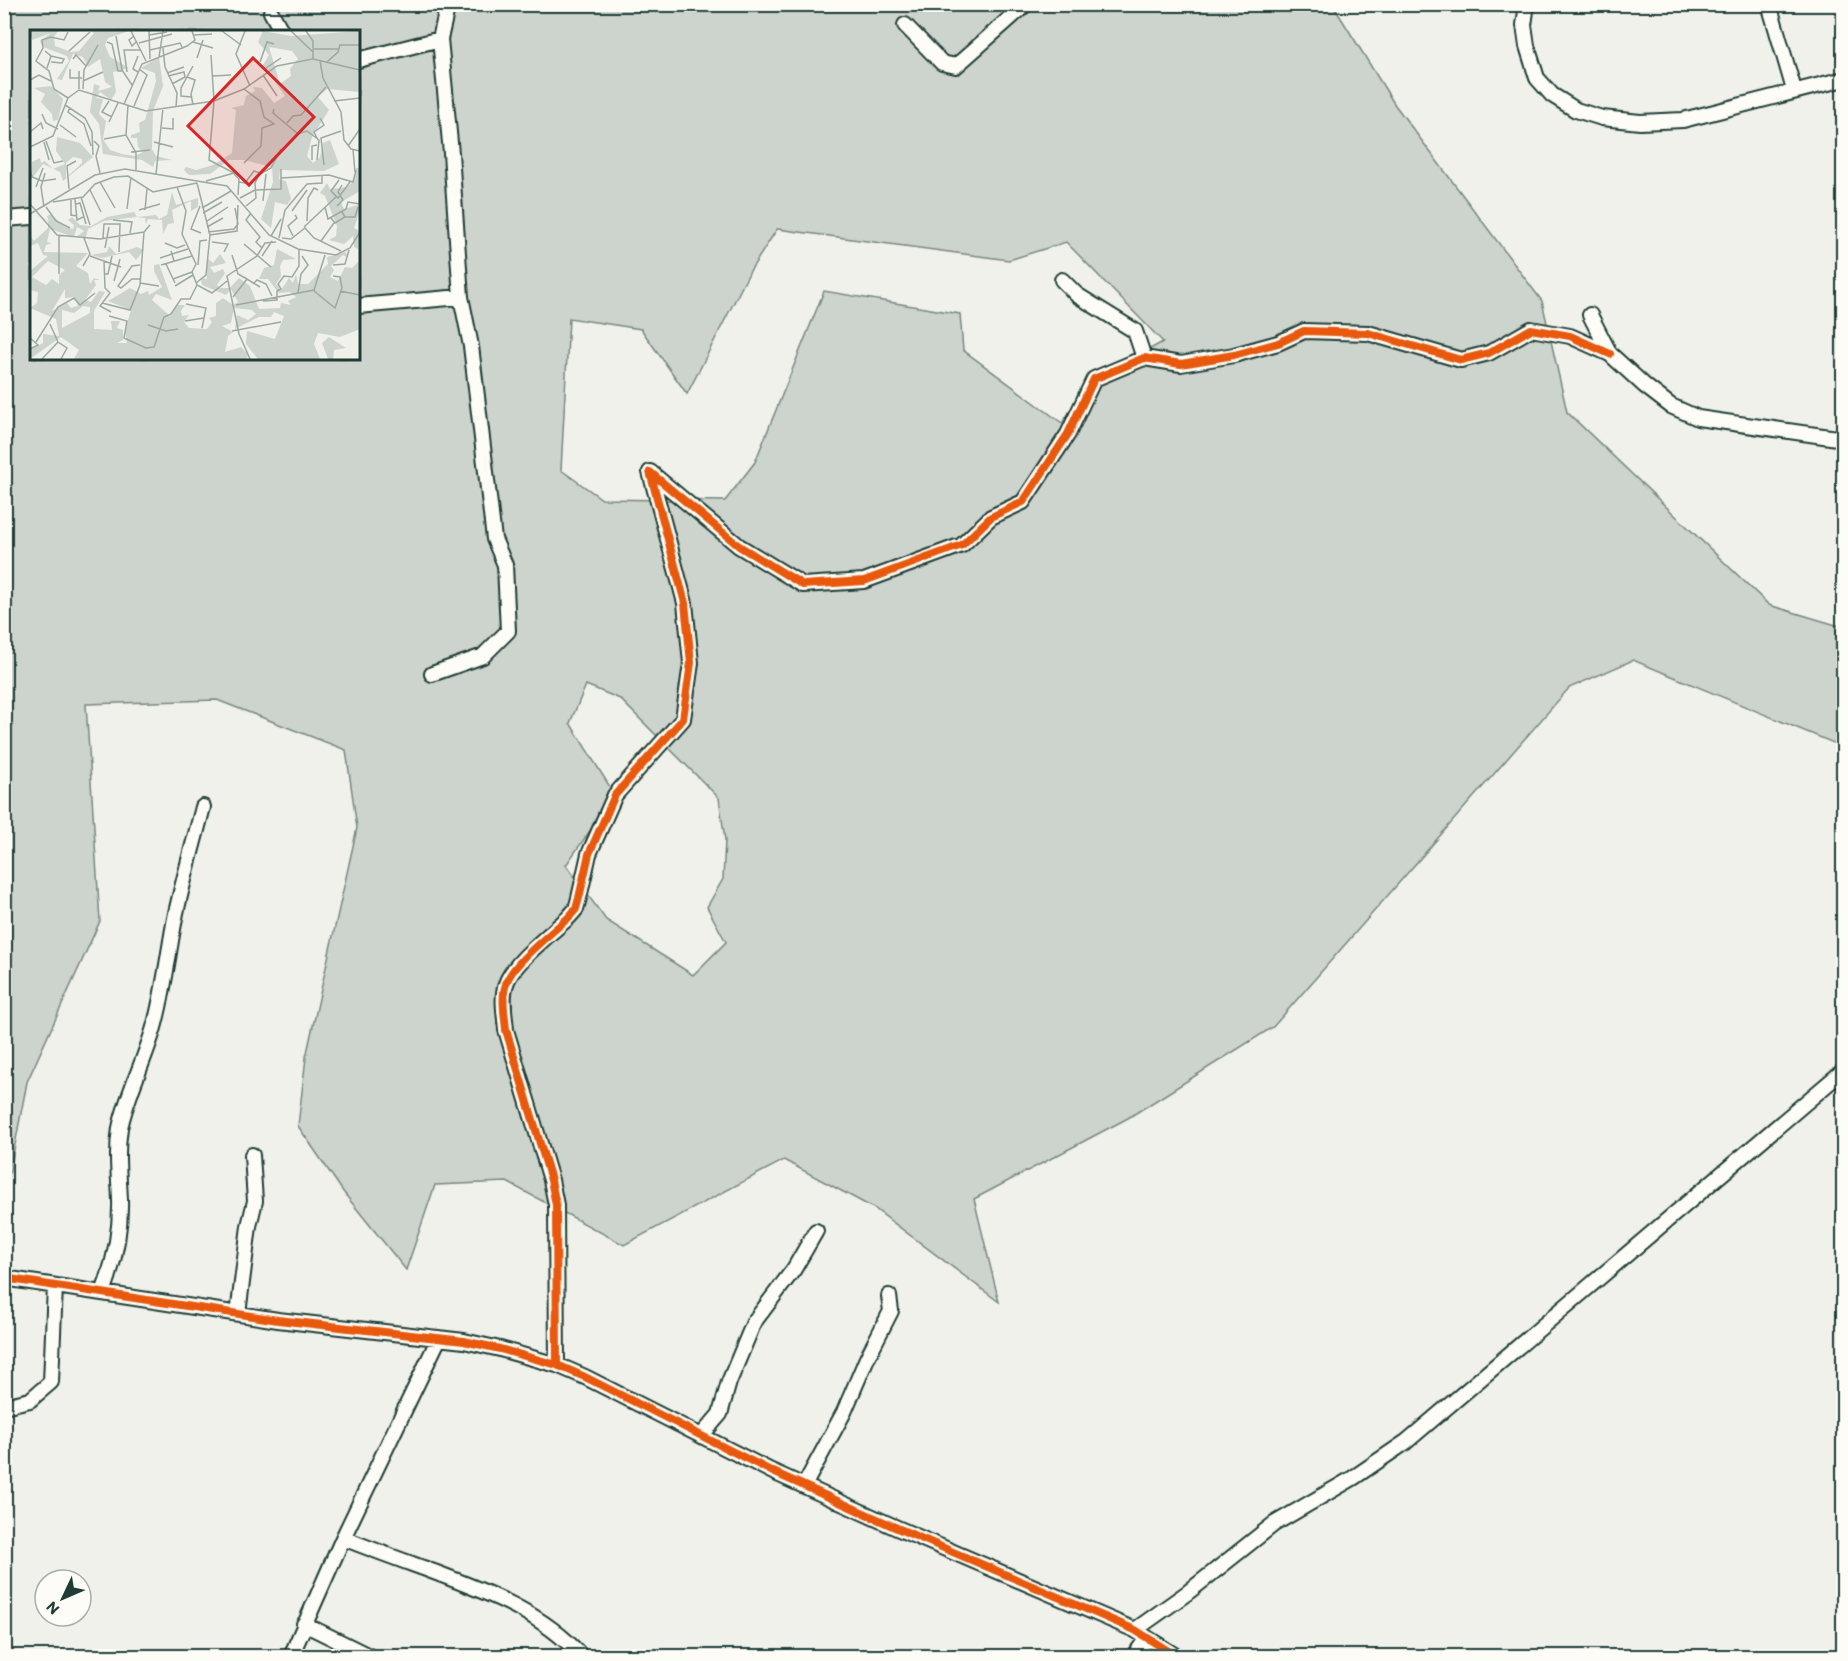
<svg xmlns="http://www.w3.org/2000/svg" width="1848" height="1661" font-family="Itim,sans-serif">
<rect width="100%" height="100%" fill="#f0f1eb"/>
<filter id="ink" filterUnits="userSpaceOnUse"><feTurbulence type="fractalNoise" baseFrequency=".0167" numOctaves="2"/><feDisplacementMap in="SourceGraphic" scale="12" xChannelSelector="R" yChannelSelector="G"/><feConvolveMatrix kernelMatrix="1 2 1 2 8 2 1 2 1" color-interpolation-filters="sRGB"/></filter>
<g filter="url(#ink)">
<!-- green -->
<path fill="#cdd3cd" stroke="#768880" stroke-width="1.5" fill-rule="evenodd" d="M5 5H1333L1395 105 1542 301 1567 412 1769 605 1843 627V747L1633 660 1569 688 1273 1027 1128 1118 974 1199 999 1302 875 1209 784 1160 624 1245 507 1182 435 1185 406 1270 344 1193 298 1126 306 1057 357 828 346 750 217 700 86 704 100 921 27 1082 5 1197 4 959 12 944 4 942ZM32 32H358V358H32ZM777 229 1009 260 1066 242 1163 342 1094 379 1062 423 963 350 960 314 824 291 755 462 725 501 602 499 561 470 569 318 641 329 687 394 750 271ZM586 685 620 699 719 798 725 840 723 879 707 907 726 942 693 975 606 920 566 865 615 795 570 723Z"/>
<g fill="none" stroke-linecap="round" stroke-linejoin="round">
<!-- minor casing -->
<g stroke="#1f3d34" stroke-width="18">
<path id="minor" d="M1527 4 1524 25 1527 46 1537 78 1552 95 1576 110 1602 118 1640 122 1683 120 1844 79
M1769 4 1794 90
M271 12 282 32
M905 25 942 63 956 66 1026 4
M358 60 440 39
M4 219 32 217
M1062 280 1077 295 1135 331 1144 358
M358 306 461 297
M1590 315 1610 354 1645 386 1671 406 1698 418 1844 439
M432 674 483 656 508 631 505 565 494 539 471 346 461 297 451 153 440 39 448 4
M4 1278 278 1320 464 1341 500 1349 557 1365 585 1377 771 1471 897 1528 1135 1630 1176 1656
M103 1293C114 1263 121 1233 120 1200 119 1175 116 1153 120 1128 128 1090 147 1057 156 1020 165 985 169 948 176 913 184 877 194 842 203 807
M238 1314 249 1226 255 1201 252 1155
M557 1365 556 1205 551 1180 506 1030C505 1016 501 998 506 984 512 963 553 932 569 917L576 909 579 898 589 854 615 795 683 719 691 663 685 603 650 472 739 546 803 585 864 581 962 545 991 517 1023 502 1068 434 1094 379 1144 358 1181 364 1234 355 1278 343 1304 331 1368 333 1461 360 1489 353 1531 329 1570 336 1610 354
M4 1406 30 1400 51 1382 55 1286
M702 1435 720 1414 729 1382 754 1322 794 1269 816 1231
M804 1486 844 1412 867 1358 891 1311 889 1296
M343 1538C373 1550 404 1561 434 1572 487 1592 543 1613 581 1656
M304 1624 369 1656
M1135 1630 1187 1593 1274 1524 1353 1478 1406 1442 1844 1070
M291 1656 343 1538 439 1338
M1134 1656 1147 1638"/>
</g>
<!-- minor -->
<use href="#minor" stroke="#fdfcf7" stroke-width="14"/>
<!-- cycleway casing -->
<g stroke="#fdfcf7" stroke-width="11">
<path id="cycleway" d="M4 1278 278 1320 464 1341 500 1349 557 1365 585 1377 771 1471 897 1528 1135 1630 1176 1656
M557 1365 556 1205 551 1180 506 1030C505 1016 501 998 506 984 512 963 553 932 569 917L576 909 579 898 589 854 615 795 683 719 691 663 685 603 650 472 739 546 803 585 864 581 962 545 991 517 1023 502 1068 434 1094 379 1144 358 1181 364 1234 355 1278 343 1304 331 1368 333 1461 360 1489 353 1531 329 1570 336 1610 354"/>
</g>
<!-- cycleway -->
<use href="#cycleway" stroke="#e8590c" stroke-width="8"/>
</g>
</g>
<!-- overview -->
<g transform="translate(30 30)">
<rect width="330" height="330" fill="#f0f1eb"/>
<path d="M0 1H28L24 7 25 16 41 22 49 21 64 3 61 1H99L78 8 75 15 80 27 99 38 83 42 86 62 81 70 70 62 66 68 73 69 69 84 76 91 73 109 80 120 92 124 105 126 113 122 108 117 107 108H101V105L110 102 109 93 115 90 126 51 125 43 111 38 129 27 133 56 123 81 122 119 126 126 142 130 125 131 123 137 112 130 73 124 69 94 60 82 64 54 70 56 68 61 82 57 75 52 70 29 58 37 53 27 43 24 32 50 27 49 39 31 37 26 13 17 10 11 21 3 2 10ZM233 1 261 6 330 1V62L297 59 288 67 299 80 282 107 277 126 283 133 290 127 293 113 300 110 309 134 294 141 250 140 249 149 256 151 261 169 257 175 245 172 241 198 231 189 243 152 242 137 214 130H199L180 144 159 145 154 140 156 137 166 140 183 135 202 123 206 80 201 78 214 75 216 66 225 61 223 57 232 58 244 73 255 66 233 35 239 25 228 12ZM239 17 262 21 268 29 260 39 261 46 250 54ZM21 56 33 69 28 90 23 91 22 84 11 72 15 64 4 58ZM27 107 50 113 63 127 33 151 30 142 13 134 0 151 2 132 10 128 11 133 15 131 23 139 35 134 26 121ZM43 127 52 129V133L36 148V133ZM326 138H330V161L311 172 314 179 328 175 330 180 324 198 330 201 328 219 324 217 323 206 314 214 299 210 306 206 307 196 295 166 290 163 297 153 300 159 317 157 324 151ZM142 162 146 175 168 168V177L161 181V171L142 180 144 193 138 194 133 204 132 190 118 189 116 194 115 188 106 187 74 191 58 199 56 207H46L54 201 47 197 44 207 20 199 17 212 22 213 16 215 14 222 58 223 46 236 58 243 60 254 64 248 70 250H64L66 255 55 270 61 272 69 261 75 262 64 281V299L82 300 81 291H90L87 298 93 300V310L87 313H97L95 300 101 280 78 271 100 258 111 264 118 261 119 265 132 257 124 241V235L129 234 142 270 126 264 122 270 140 286 146 275H155L151 281 152 286 159 285 154 292 159 298 177 299 182 292 179 288 186 286V273L193 268 203 275 208 272 201 259 196 265 172 255 171 248 177 249V228L183 233 190 224 196 233 180 237 184 243 193 239 195 243 187 255 190 258H200L209 248 220 256 229 279 250 278 251 273 261 275 258 271 266 267 260 262 249 263 238 249H229L234 238 244 235 247 219 266 229 253 230 250 236 251 246 246 254 251 260 259 248 263 253 266 244 268 254H278L298 234 297 227 316 222 317 227 313 225 301 236 304 240 300 247 308 251 315 237 322 238 330 230V299L310 307 288 303 284 314 290 329H228L216 314 217 301 245 309 254 286 244 282 241 287H229L205 299 207 285 218 290 226 284 222 280 204 278 201 293 192 296 203 302 198 306 195 322 211 317 218 324 217 329H44L49 320 31 307 0 329V320L13 313V304L29 306 26 289 0 278 7 273 8 262 0 260V241L18 226 13 225 8 213 0 216V205L4 211 18 198V191L12 187 19 191 17 186 21 184 35 197 43 199 44 195 38 190 42 187 50 195 61 196 77 187 104 182 107 187 126 185 129 189 137 185ZM18 231 35 240 29 245V254L22 249 16 255 2 247ZM35 259V268L44 267 48 276 41 278 37 273 22 281ZM53 276 60 277V283L32 298V280L44 283ZM79 216 86 224 107 217 114 220 106 230 99 222 72 228 61 225 77 222ZM299 307 316 318 304 320 303 329H298L292 313Z" fill="#cdd3cd" fill-rule="evenodd"/>
<path fill="none" stroke="#9ca9a2" stroke-width="1.5" d="M101 1 116 31M119 1 120 29M192 1 211 15M215 1 206 24 220 56M261 1 283 22M38 2 34 10 21 7 12 10 13 18 6 31 19 41 24 59 38 68M119 5 137 2M164 5 182 4M86 6 92 40 102 55M104 6 99 10 102 16 107 11M77 12 82 14 88 41H93M163 12 183 18M109 13 142 4M133 18 135 37 147 63 146 77M284 19H309M120 20 150 13 153 19M15 21 21 26 17 38M39 21 60 2M181 25 184 71M108 26 103 39 108 42M129 27 133 1M167 28 173 10M43 29 46 25 56 36M283 29 330 40M290 31 293 48 311 82 314 110 321 119 330 121M21 32 32 33 34 29 21 26M230 32 237 12 244 14M297 32 308 22 310 15H330M236 38 251 28M40 39V48H52M97 42 94 20H110M137 43 154 37M233 45 247 66M138 46 154 42 155 47 142 54M183 46 201 45M157 47 165 50 161 64 163 75M0 50 9 45 21 51M53 51 73 42M49 59V41M53 59 54 40 68 15M161 67 151 66V58L163 36M79 71 72 82 82 87M304 71 330 68M94 74 112 34 157 16 165 10 162 1M35 75 55 88 62 102 63 125M98 75 96 105 106 123V140M104 76 117 45 109 39M40 77 38 82 54 94 61 116M244 79 243 83 268 104 277 101 289 110 287 130M12 84 16 93 28 99M79 92 88 73M257 93 263 86 271 85 296 57M30 95 46 107M132 98 143 99V88M0 102 11 93 13 99M74 109 96 105M288 110 284 102 294 95 290 88M16 111 24 133 33 131M64 111 69 116 66 126 70 143M14 112 19 130M124 112 143 117M318 116 330 99M0 117 23 106 38 68 49 60 116 81 184 71 214 59 247 36 283 29V11L276 1M323 120 325 142M101 122 120 120M282 130V116L287 115M214 133 231 116 232 98 244 94 234 87 230 71 214 59M294 135 291 108 311 101M0 139 2 147 12 151 26 149M126 144 133 78M204 144 209 149 208 165M230 144 241 138 251 119M251 148 299 145 323 152 326 140M309 150 301 161 308 168 320 152M176 151 204 143 179 130 184 71M70 152 85 178M209 152 215 153 224 141 230 143 225 153 226 168 216 176M167 153 180 205M6 157 13 138M147 157 156 181 152 204 166 234 162 242 167 255 182 263 197 251M39 159 37 136 46 131M60 160 71 182M51 167 60 195M210 168 225 160 251 159V139M45 169 47 190 53 187M41 170V185L47 186M233 171 236 144M23 172 53 167 65 154 84 147 98 146 123 162 167 153M0 174 27 205 70 209 114 202M46 174 50 173 56 194M170 176 161 199 171 203M307 176 313 170 308 162 312 155M14 177 11 157 15 143M16 177 26 191 40 198M295 177 298 189 316 179 318 172 330 174M172 178 201 161M97 179 101 147M109 180 130 174M115 180 117 159M262 181 277 160M173 183 192 172M221 183 216 190 230 207 226 212 232 218M0 184 65 145 95 139 197 156 239 205 268 219 306 225 320 218 330 202M315 187H325L328 177M301 188 305 193 315 187 312 182M83 190 102 192 100 203M177 191 198 177M277 191 278 168 284 158 288 160M177 197 193 188M274 197 306 167M178 202 204 199 208 194 205 178M241 206 251 189M263 206 258 196 267 188 265 185M73 208 74 194H90L89 222M249 208 255 180 277 154 292 153V146M252 208 261 209 275 198 284 208 311 221M291 211 304 193M182 212 198 214 194 222M135 213 147 218 155 215M214 214 241 237M75 218 79 197M141 221 142 224 158 219M202 225 208 244 217 249M60 226 91 237M232 226 242 211M130 228 142 224 144 231M74 231 75 258 80 263 70 276 81 282M136 234 145 253M110 235 102 236 88 256 91 258 102 249H111M131 235 162 226M168 235 170 211 177 210M303 235 315 234 319 220M53 236 60 224 54 208M29 244V205M74 244H78L82 226M143 249 162 242M84 251 90 229M110 253 129 256M166 253 176 245 180 205 207 201 208 175M223 254 227 250 236 254 242 266M145 256 163 245M284 261 305 278 312 258 310 247 303 246M310 261 330 265M268 263 271 244 278 235 272 226M203 267 217 249 230 257M233 271 247 270V261L251 259 248 254 254 246 262 247 269 236V220M72 273 100 280 110 255 114 202 120 195M156 274 176 278 172 298M206 275 284 260 295 225M79 286 97 291 94 308 116 318 124 317 134 287 141 284 151 269H160L167 255M155 291 174 288M20 294 28 312 37 318 31 329M118 295 136 301 148 299M202 301 251 292M0 308 8 315 0 319M6 312 28 277 44 268 50 275 65 263M12 329 28 312M220 329 209 304 197 246 227 226 235 213 246 212"/>
<path fill="#d62828" fill-opacity="0.15" stroke="#d62828" stroke-width="3" d="M223 28 284 87 219 155 158 96Z"/>
<rect width="330" height="330" fill="none" stroke="#1f3d34" stroke-width="3"/>
</g>
<!-- margin -->
<rect width="1848" height="1661" fill="none" stroke="#fdfcf7" stroke-width="24"/>
<rect x="12" y="12" width="1824" height="1637" fill="none" stroke="#1f3d34" stroke-width="2" filter="url(#ink)"/>
<!-- north arrow -->
<g transform="translate(63 1598) rotate(226)"><circle r="28" fill="#fdfcf7" stroke="#a4b0a9" stroke-width="1.5"/>
<path d="M0-4.5L10 22L0 15L-10 22Z" fill="#1f3d34"/>
<text y="-9" font-size="16" font-weight="bold" text-anchor="middle" fill="#1f3d34">N</text>
</g>
</svg>
